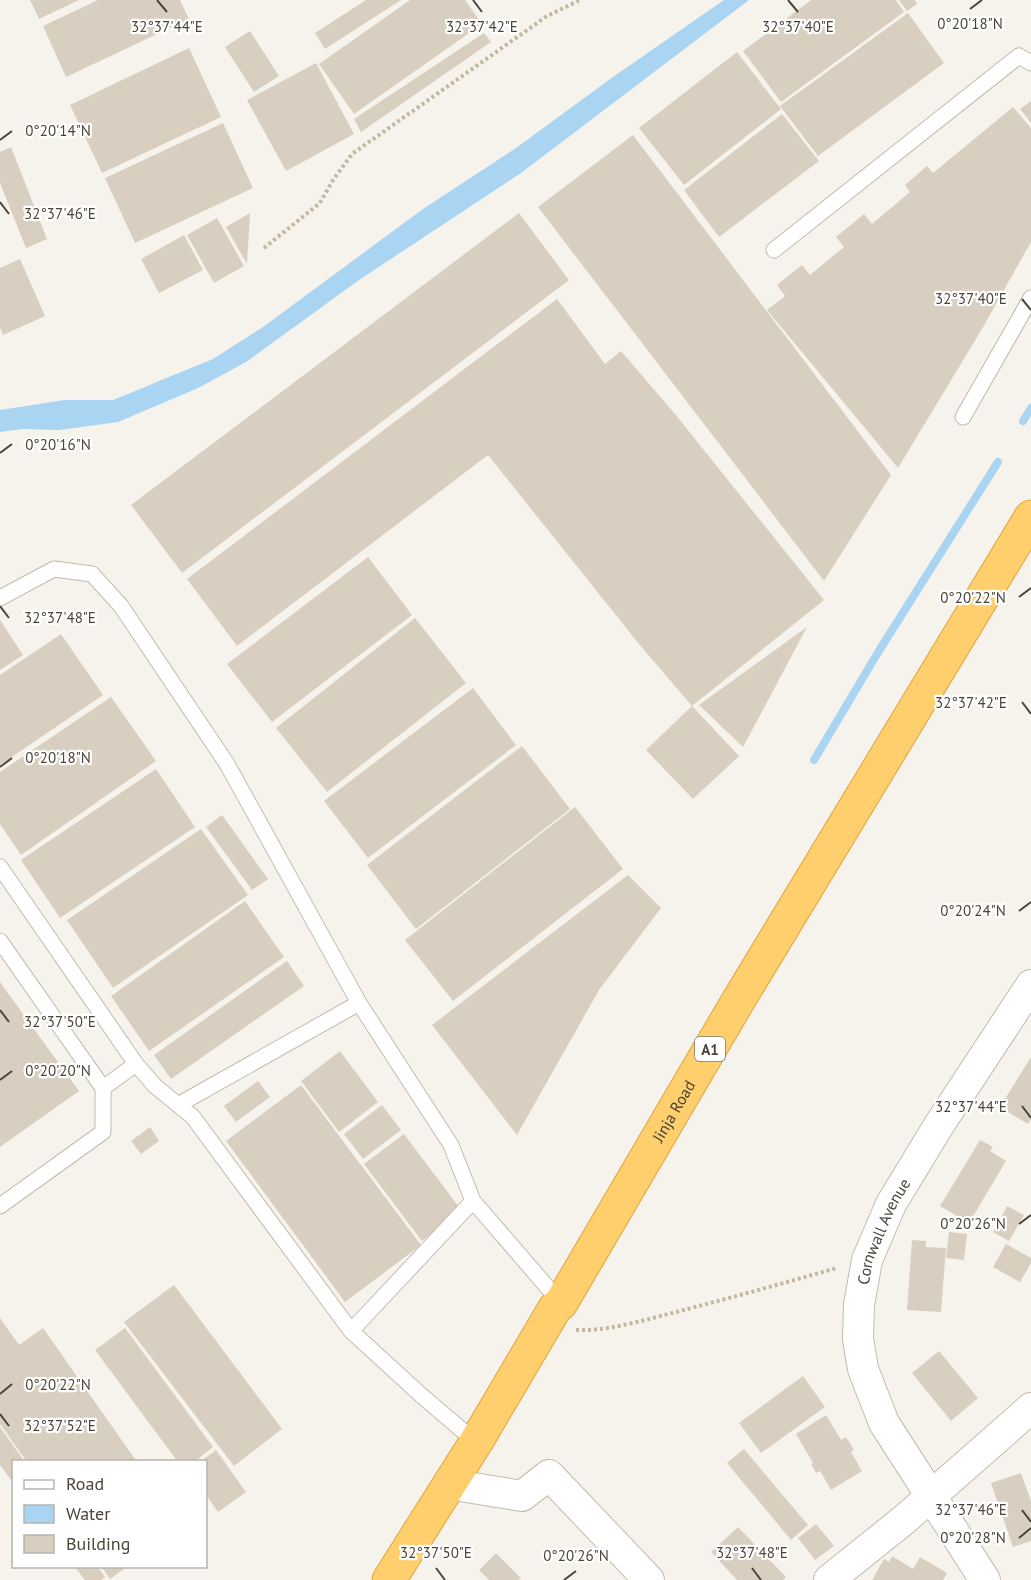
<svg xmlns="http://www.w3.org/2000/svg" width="1031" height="1580" font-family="'PT Sans',sans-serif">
<rect width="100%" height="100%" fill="#f6f3ec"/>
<!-- water -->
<path fill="#a9d4f2" d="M724 0H749L521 173 359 280 246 362 198 388 118 422 59 430 22 429 0 432V410L65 400H113L213 359 263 327 423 209 516 148 613 77Z"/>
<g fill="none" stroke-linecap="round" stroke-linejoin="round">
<!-- stream -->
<path stroke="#a9d4f2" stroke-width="8" d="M1023 421 1031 408
M814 760 877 654 998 462"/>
</g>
<!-- building -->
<path fill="#d8cfc1" d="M30 0H79L39 19Z
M98 0H180L189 19 66 77 43 26Z
M366 0H401L325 49 315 33Z
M410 0H465L482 24 354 114 319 64Z
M811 0H896L904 12 781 102 743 51Z
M899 0H915L917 4 907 11Z
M908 13 944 63 818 156 780 106Z
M250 31 279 76 254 92 225 47Z
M484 33 491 42 361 132 354 119Z
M189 48 221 117 102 173 70 105Z
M737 52 781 109 684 185 639 128Z
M316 63 354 134 286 171 247 100Z
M1031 101V123L1020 109Z
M1013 107 1031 128V242L982 329 898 468 767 310 785 296 777 285 802 265 810 275 844 247 836 237 864 214 872 224 910 192 905 185 927 166 933 173Z
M782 114 819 161 719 237 684 190Z
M223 123 253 188 135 243 105 178Z
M633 135 891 475 824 581 538 207Z
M11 147 47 239 26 248 0 183V152Z
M250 213 247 264 226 227Z
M519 213 569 280 182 573 131 505Z
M217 218 244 266 214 283 187 235Z
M184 235 203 270 159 293 141 259Z
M20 259 45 316 3 335 0 328V268Z
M557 299 605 364 621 351 675 414 824 600 692 706 639 644 488 455 237 646 187 579Z
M368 557 412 615 272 722 227 664Z
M415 618 466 683 327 792 276 728Z
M0 620 23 655 0 670Z
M807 627 743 747 699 705Z
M61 634 103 695 0 765V675Z
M473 688 516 745 368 858 324 801Z
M111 697 156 761 21 855 0 824V772Z
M692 706 739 756 693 799 646 750Z
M522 746 570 809 416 929 367 865Z
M156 769 195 827 60 918 21 860Z
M575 807 623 869 453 1001 405 940Z
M222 815 268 879 252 890 206 827Z
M201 829 248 895 113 988 67 920Z
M628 875 661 908 599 990 517 1135 432 1025Z
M245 901 284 957 149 1051 111 996Z
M287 961 304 986 171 1079 154 1055Z
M0 982 79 1091 0 1147Z
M340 1051 378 1102 339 1132 301 1081Z
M1031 1057V1119L1028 1124 1000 1107Z
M258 1081 270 1097 236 1122 224 1106Z
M301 1085 421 1245 345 1302 226 1141Z
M382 1105 401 1130 363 1159 344 1134Z
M150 1127 159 1141 141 1154 131 1141Z
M404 1134 462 1211 422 1241 364 1164Z
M980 1140 993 1147 990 1151 1006 1161 969 1223 940 1206Z
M1007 1206 1024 1215 1009 1241 993 1232Z
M949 1232 967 1234 964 1260 946 1258Z
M912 1240 926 1241V1247L946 1248 941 1312 907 1310Z
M1006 1244 1031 1258V1263L1020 1282 993 1267Z
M174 1285 282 1429 234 1466 124 1322Z
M0 1318 19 1345 43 1328 137 1462H27L0 1424Z
M125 1328 213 1447 194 1462H178L95 1350Z
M939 1351 978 1398 951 1421 912 1373Z
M803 1376 825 1407 761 1453 739 1423Z
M826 1415 841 1440 846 1437 854 1450 851 1452 862 1471 831 1490 820 1471 816 1473 811 1464 813 1463 796 1434Z
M0 1427 25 1462H14V1484L0 1465Z
M744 1449 808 1525 791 1540 727 1463Z
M216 1450 246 1492 218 1512 206 1495V1462H200Z
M1021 1473 1031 1501V1541L1013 1547 991 1483Z
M816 1524 834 1546 815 1560 798 1538Z
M738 1527 786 1577 783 1580H737L711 1552Z
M496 1553 521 1578 518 1580H489L479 1570Z
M892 1556 913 1569 920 1557 947 1573 943 1580H872L884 1559 889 1562Z
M74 1566H97L105 1577 101 1580H85Z
M101 1566H128L110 1579Z"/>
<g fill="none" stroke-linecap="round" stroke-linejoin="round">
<!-- lane casing -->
<g stroke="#c2bbae" stroke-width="17">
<path id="lane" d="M774 250 1019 56 1031 63
M963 417 1031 298
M0 598 54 569 92 574 121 606 227 764 359 1003 451 1145 473 1201 561 1303
M0 867 136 1064 155 1086 193 1117 351 1331 473 1201
M0 941 103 1088V1132L0 1206
M103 1088 136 1064
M178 1105 359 1003
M351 1331 422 1396 476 1442"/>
</g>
<!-- street casing -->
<g stroke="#c2bbae" stroke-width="32">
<g id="street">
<path d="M448 1484 522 1496 549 1475 649 1580"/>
<path d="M829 1580 905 1519 1031 1408"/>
<path id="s1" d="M985 1580 884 1423 863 1369 858 1339 859 1305 867 1260 891 1204 939 1125 1031 985"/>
</g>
</g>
<!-- highway casing -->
<g stroke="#e0a43c" stroke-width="35">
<g id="highway">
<path id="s2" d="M389 1580 476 1442 555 1308 561 1303 738 1001 1031 517"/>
</g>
</g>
<!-- path -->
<path stroke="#c4b79f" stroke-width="4" stroke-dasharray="3 3" stroke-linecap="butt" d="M264 248 320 203 333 180 352 154 547 16 580 0
M576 1330C610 1331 644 1320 676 1312 730 1298 784 1283 837 1268"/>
<!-- lane -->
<use href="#lane" stroke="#fff" stroke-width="15"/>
<!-- street -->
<use href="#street" stroke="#fff" stroke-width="30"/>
<!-- highway -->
<use href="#highway" stroke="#ffcf6e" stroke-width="33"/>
</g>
<!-- ticks -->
<path fill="none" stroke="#4b4439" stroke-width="2" d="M157 0 167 12M473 0 482 12M788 0 798 12M970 9 982 0M0 140 12 131M0 202 9 214M1022 299 1031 310M0 453 12 444M1019 597 1031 588M0 606 9 618M1022 702 1031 714M0 767 12 758M1019 911 1031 902M0 1010 9 1022M0 1080 12 1071M1022 1106 1031 1118M1019 1224 1031 1215M0 1394 12 1384M0 1414 9 1426M1022 1510 1031 1522M1019 1538 1031 1528M436 1568 445 1580M752 1568 761 1580M564 1580 576 1571"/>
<g text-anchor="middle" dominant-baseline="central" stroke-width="4.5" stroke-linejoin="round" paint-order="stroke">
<!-- shield labels -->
<rect fill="#fff" stroke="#817c74" stroke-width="1.5" x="695" y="1037" width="30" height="24" rx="4.5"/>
<g font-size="15" font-weight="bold" fill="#4b4439">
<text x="710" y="1049">A1</text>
</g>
<!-- street labels -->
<g font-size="16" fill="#4b4439" stroke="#fff">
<text stroke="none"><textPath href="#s2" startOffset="549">Jinja Road</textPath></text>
<text stroke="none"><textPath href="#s1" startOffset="387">Cornwall Avenue</textPath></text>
</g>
</g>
<g font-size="15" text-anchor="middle" fill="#4b4439" stroke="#fff" stroke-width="4.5" stroke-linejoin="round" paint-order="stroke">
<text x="970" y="29">0°20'18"N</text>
<text x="167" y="32">32°37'44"E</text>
<text x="482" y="32">32°37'42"E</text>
<text x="798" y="32">32°37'40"E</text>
<text x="58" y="136">0°20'14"N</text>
<text x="60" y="219">32°37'46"E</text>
<text x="971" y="304">32°37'40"E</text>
<text x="58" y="450">0°20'16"N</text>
<text x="973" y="603">0°20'22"N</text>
<text x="60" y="623">32°37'48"E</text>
<text x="971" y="708">32°37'42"E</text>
<text x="58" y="763">0°20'18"N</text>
<text x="973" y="916">0°20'24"N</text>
<text x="60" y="1027">32°37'50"E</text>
<text x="58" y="1076">0°20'20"N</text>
<text x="971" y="1112">32°37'44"E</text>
<text x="973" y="1229">0°20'26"N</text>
<text x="58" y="1390">0°20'22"N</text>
<text x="60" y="1431">32°37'52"E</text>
<text x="971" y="1515">32°37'46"E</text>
<text x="973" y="1543">0°20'28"N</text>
<text x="436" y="1558">32°37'50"E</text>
<text x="752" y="1558">32°37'48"E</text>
<text x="576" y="1561">0°20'26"N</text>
</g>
<!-- legend -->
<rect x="12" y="1460" width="195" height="108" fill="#ffffff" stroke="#b7b4b0" stroke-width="1.5"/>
<rect x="24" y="1480" width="30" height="9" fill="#ffffff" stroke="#b7b4b0" stroke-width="1.5"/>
<text x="66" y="1490" font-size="18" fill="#4b4439">Road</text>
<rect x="24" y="1505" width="30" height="18" fill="#a9d4f2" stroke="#b7b4b0" stroke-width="1.5"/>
<text x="66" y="1520" font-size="18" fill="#4b4439">Water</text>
<rect x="24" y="1535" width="30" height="18" fill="#d8cfc1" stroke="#b7b4b0" stroke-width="1.5"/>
<text x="66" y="1550" font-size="18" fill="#4b4439">Building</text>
</svg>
